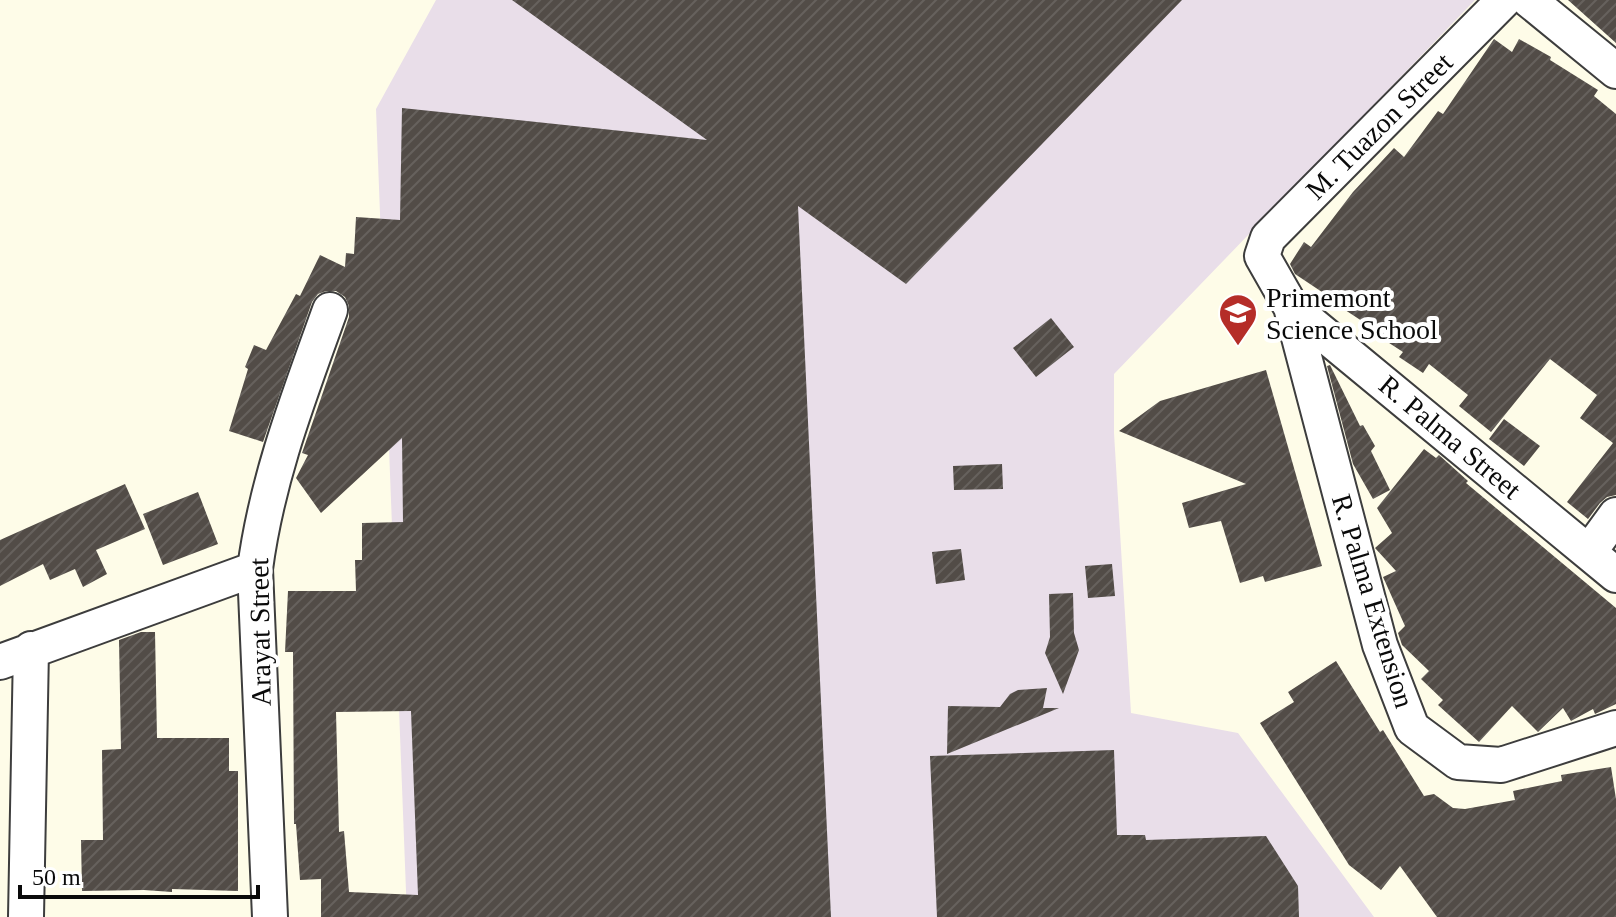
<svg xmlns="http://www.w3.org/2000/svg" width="1616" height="917" font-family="'Times New Roman',serif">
<defs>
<pattern id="building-hatch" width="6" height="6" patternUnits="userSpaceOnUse" patternTransform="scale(2)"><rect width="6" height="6" fill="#524c47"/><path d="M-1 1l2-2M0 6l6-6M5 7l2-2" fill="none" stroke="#66615d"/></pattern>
</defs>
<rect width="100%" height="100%" fill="#fefce8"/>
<!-- industrial -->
<path fill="#e9dee9" d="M436 0H1475L1114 374V433L1131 713 1238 733 1374 917H407L376 109Z"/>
<!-- building -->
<path fill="url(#building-hatch)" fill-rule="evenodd" d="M512 0H1182L906 284 798 206 831 917H321V879L300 880 296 824H294L293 652H285L288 591H356L355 560H362V523L403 522 402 438 321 513 296 478 308 455 302 453 349 317V306L345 297 336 291H326L318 294 312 302 263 442 229 431 248 369 245 367 254 345 266 350 296 294 300 296 320 255 345 267 346 253 354 254 356 217 400 220 402 108 707 140ZM411 711 418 895 349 892 344 831 339 832 336 712Z
M1568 0H1616V43Z
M1494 39 1512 52 1519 39 1551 57 1550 60 1598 90 1594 96 1616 114V495L1607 497 1600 503 1588 519 1567 502 1613 443 1580 418 1597 395 1550 359 1491 432 1459 406 1468 395 1429 364 1423 373 1399 357 1403 352 1366 328 1368 325 1336 304 1337 302 1295 274 1290 264 1304 242 1311 247 1353 192 1394 148 1404 157 1438 111 1443 114Z
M1051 318 1074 347 1036 377 1013 348Z
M1330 365 1360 426 1363 425 1375 446 1371 451 1390 490 1373 499 1353 464 1327 366Z
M1266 370 1322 566 1265 582 1263 576 1240 583 1221 521 1189 528 1182 503 1246 484 1119 431 1160 401Z
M1504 419 1540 446 1524 466 1489 439Z
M1424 449 1436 458 1439 455 1468 481 1466 483 1616 608V704L1595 714 1593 709 1571 721 1563 708 1538 732 1512 706 1479 742 1438 705 1443 700 1421 679 1429 671 1402 645 1398 633 1405 626 1383 577 1396 571 1375 548 1392 533 1377 508Z
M1002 464 1003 489 954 490 953 466Z
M125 484 145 529 96 550 107 574 83 587 75 569 50 580 43 564 0 586V540Z
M198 492 218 544 163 565 143 514Z
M961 549 965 580 936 584 932 552Z
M1112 564 1115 596 1088 598 1085 566Z
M1073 593 1074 633 1079 650 1063 694 1045 653 1050 637 1049 594Z
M141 632H155L157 738H229V771H238V891L172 889V892L144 890 82 891 81 840H103L102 750 121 749 119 640Z
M1336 661 1380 732 1383 730 1424 796 1434 794 1453 808 1465 809 1515 800 1513 791 1562 781 1561 775 1611 767 1616 799V917H1437L1400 866 1381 890 1349 865 1260 723 1294 702 1288 692Z
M1047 688 1043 708H1059L947 754 948 706 1000 707 1010 694 1018 690Z
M1114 750 1117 835H1145L1146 840 1266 836 1298 886 1299 917H937L930 756Z"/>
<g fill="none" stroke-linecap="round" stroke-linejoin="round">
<!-- minor casing -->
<g stroke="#3d3d3d" stroke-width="38">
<path id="minor" d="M1504 0 1268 238 1262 256 1291 307 1616 575
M1529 0 1616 71
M1291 307 1380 645 1412 728 1458 762 1501 765 1616 728
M1589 552 1616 515
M0 662 255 569
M26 917 31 649
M270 917 255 569C267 478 299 396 330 310"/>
</g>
<!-- minor -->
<use href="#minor" stroke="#fff" stroke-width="34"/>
</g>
<!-- icons -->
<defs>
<g id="school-pin" transform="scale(2)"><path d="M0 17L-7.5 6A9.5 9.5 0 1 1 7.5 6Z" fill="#b52d28" stroke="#fff"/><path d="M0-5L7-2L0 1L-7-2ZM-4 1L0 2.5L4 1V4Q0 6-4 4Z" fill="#fff"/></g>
</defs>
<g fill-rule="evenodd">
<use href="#school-pin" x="1238" y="313"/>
</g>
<g text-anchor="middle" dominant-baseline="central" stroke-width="8" stroke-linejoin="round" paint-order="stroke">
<!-- street labels -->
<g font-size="28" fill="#0a0a0a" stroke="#fff">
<text transform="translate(1379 126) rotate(-45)">M. Tuazon Street</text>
<text transform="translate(1450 437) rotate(40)">R. Palma Street</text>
<text transform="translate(1373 601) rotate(73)">R. Palma Extension</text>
<text transform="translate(260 632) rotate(-91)">Arayat Street</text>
</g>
<!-- poi labels -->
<g font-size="28" fill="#0a0a0a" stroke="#fff" text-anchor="start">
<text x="1266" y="297">Primemont<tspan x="1266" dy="32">Science School</tspan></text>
</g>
</g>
<!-- scale -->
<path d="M20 885v12h238v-12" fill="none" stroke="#0a0a0a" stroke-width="4"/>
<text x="32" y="885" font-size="24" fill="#0a0a0a" stroke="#ffffff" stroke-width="6" paint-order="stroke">50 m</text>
</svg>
